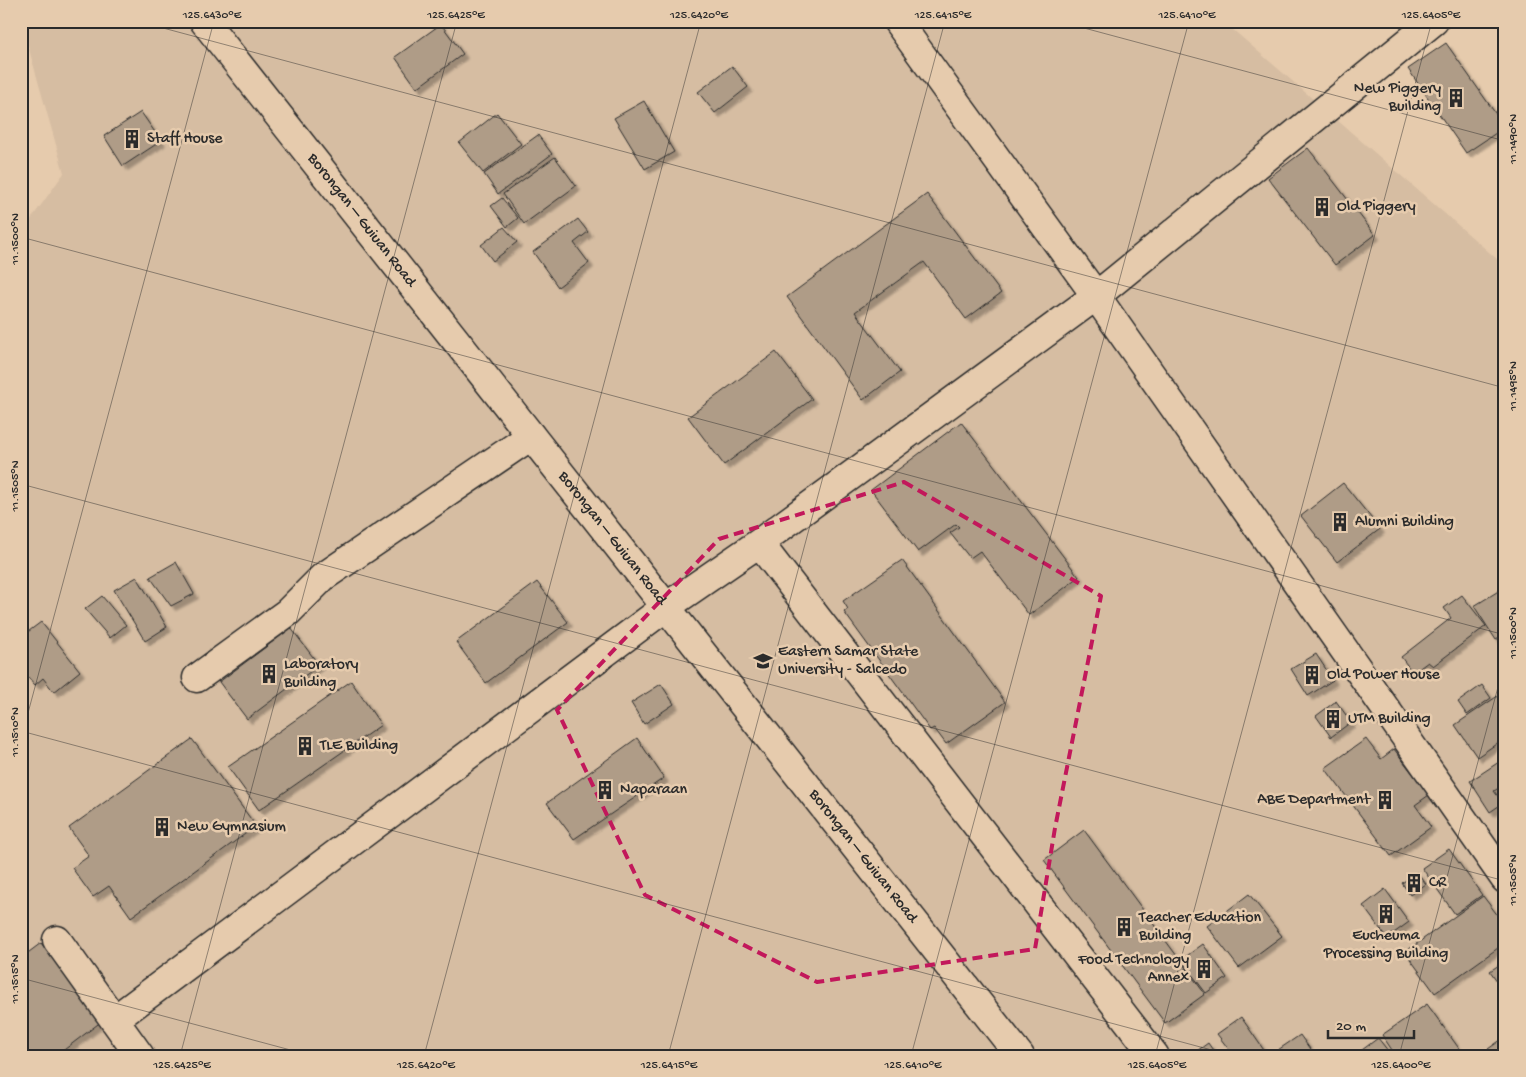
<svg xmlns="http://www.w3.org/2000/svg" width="1526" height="1077" font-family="'Gochi Hand',sans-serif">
<defs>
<filter id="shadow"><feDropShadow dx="4.5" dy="4.5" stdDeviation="1" flood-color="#0004"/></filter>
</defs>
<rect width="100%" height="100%" fill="#e6cbad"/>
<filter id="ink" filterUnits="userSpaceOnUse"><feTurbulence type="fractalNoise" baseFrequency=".02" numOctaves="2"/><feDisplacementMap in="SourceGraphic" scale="10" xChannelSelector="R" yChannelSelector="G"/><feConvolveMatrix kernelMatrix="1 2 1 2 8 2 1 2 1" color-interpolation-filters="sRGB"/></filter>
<g filter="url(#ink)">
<!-- built -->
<path fill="#d6bda2" d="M21 21H1223L1505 266V1056H21V233L64 173Z"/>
<!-- building -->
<path fill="#af9c87" stroke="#2b2b2b" filter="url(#shadow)" d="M441 24 463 54 417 88 395 57Z
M1446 43 1505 127 1466 153 1408 69Z
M732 66 748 87 715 113 698 92Z
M644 101 674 152 645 169 614 118Z
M141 112 161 141 123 166 104 136Z
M497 113 521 144 483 173 459 143Z
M538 135 552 154 498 194 484 174Z
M1308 148 1375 235 1335 265 1268 178Z
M555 157 576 186 524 224 503 194Z
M927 194 1001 293 966 319 924 262 855 312 900 372 863 400 787 297Z
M502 198 518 218 507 227 491 206Z
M578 219 588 232 574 243 589 263 558 287 533 252Z
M504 227 517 242 493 261 481 245Z
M776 352 812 399 724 465 688 417Z
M961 422 1079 577 1029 615 980 551 970 558 950 533 959 527 956 524 918 552 871 490Z
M1343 483 1380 529 1337 562 1301 516Z
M902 560 1005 702 946 744 934 728 930 730 844 612 848 609 843 601Z
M176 562 194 594 171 606 150 577Z
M137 577 167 627 145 641 114 590Z
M537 582 568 622 486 683 456 642Z
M1505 587V634L1496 640 1474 606Z
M1462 595 1486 626 1433 666 1428 662 1413 673 1401 657 1451 618 1444 608Z
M102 596 126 625 110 638 85 609Z
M41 622 80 671 54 692 43 678 35 685 21 669V637Z
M291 628 319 665 247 719 219 682Z
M1316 654 1333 680 1308 696 1291 669Z
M351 681 381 725 259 810 228 767Z
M661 684 674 704 644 724 631 703Z
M1482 685 1491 698 1467 715 1458 702Z
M1505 691V738L1477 757 1455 725Z
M1336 701 1351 722 1331 737 1316 716Z
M637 738 664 778 574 839 547 803Z
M192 739 256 826 131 917 109 886 93 897 72 868 89 856 69 828Z
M1366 739 1381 759 1394 749 1429 795 1415 805 1431 827 1391 856 1325 768Z
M1505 758V784L1494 791 1503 803 1490 812 1470 781Z
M1084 830 1205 994 1165 1023 1044 860Z
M1449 849 1482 895 1455 914 1422 868Z
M1417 872 1426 884 1410 895 1402 883Z
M1385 889 1409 922 1387 938 1363 906Z
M1249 894 1282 936 1239 968 1207 926Z
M1483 896 1505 925V943L1435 993 1405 952Z
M41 943 102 1021 56 1056H21V958Z
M1203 944 1227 978 1206 993 1181 960Z
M1505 961V992L1490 971Z
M1427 1004 1463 1054 1461 1056H1396L1382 1035Z
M1241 1017 1268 1056H1234L1217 1034Z
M1300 1035 1315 1056H1269Z
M1505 1037V1056H1493L1488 1049Z
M1378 1038 1392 1056H1354Z
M1208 1043 1217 1056H1190Z"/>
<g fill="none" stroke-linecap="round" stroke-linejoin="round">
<!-- minor casing -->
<g stroke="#2b2b2b" stroke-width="31">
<path id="minor" d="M897 21 1096 296 1505 879
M197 678 288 612 323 577 531 436
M57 940 140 1056
M114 1020 666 607 759 543
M1155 1056 759 543 1096 296 1434 21"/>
</g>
<!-- major casing -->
<g stroke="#2b2b2b" stroke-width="31">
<g id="major">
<path id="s1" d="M204 21 1020 1056"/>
</g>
</g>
<!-- minor -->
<use href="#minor" stroke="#e6cbad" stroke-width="28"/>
<!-- major -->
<use href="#major" stroke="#e6cbad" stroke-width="28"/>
</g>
</g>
<!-- marked area -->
<path fill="none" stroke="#c2185b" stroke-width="4" stroke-dasharray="10 6" stroke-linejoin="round" d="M904 482 1101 596 1055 828 1035 949 817 982 645 895 557 710 719 539Z"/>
<!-- ticks -->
<path fill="none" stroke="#2b2b2b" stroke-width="1" stroke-opacity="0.45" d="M137 21 1505 388M1058 21 1505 141M21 237 1505 635M21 484 1505 881M21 731 1234 1056M21 739 214 21M21 978 313 1056M180 1056 457 21M424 1056 701 21M668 1056 945 21M911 1056 1189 21M1155 1056 1432 21M1399 1056 1505 661"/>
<!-- icons -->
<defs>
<g id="building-bare" transform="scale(1.5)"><path d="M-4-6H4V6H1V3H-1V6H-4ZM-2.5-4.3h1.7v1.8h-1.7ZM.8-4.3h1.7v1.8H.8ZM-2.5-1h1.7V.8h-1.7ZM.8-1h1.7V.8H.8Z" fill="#2b2b2b" stroke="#e6cbad" stroke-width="2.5" paint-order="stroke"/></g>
<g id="university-bare" transform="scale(1.5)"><path d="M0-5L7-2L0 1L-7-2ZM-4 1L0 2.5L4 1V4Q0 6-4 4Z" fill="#2b2b2b" stroke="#e6cbad" stroke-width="2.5" paint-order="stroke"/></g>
</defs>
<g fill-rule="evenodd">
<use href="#building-bare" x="1456" y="98"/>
<use href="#building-bare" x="132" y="139"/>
<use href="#building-bare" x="1322" y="207"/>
<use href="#building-bare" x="1340" y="522"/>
<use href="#university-bare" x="763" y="661"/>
<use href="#building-bare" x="269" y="674"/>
<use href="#building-bare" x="1312" y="675"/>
<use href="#building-bare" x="1333" y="719"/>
<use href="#building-bare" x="305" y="746"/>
<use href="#building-bare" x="605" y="790"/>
<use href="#building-bare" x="1385" y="800"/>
<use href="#building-bare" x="162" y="827"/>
<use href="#building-bare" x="1414" y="883"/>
<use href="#building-bare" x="1386" y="914"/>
<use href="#building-bare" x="1124" y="927"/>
<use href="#building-bare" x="1204" y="969"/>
</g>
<g text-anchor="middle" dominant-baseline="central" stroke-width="5" stroke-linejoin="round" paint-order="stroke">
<!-- poi labels -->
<g font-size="16" fill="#2b2b2b" stroke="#e6cbad" text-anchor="start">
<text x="1441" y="89" text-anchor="end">New Piggery<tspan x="1441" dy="18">Building</tspan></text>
<text x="147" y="139">Staff House</text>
<text x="1337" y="207">Old Piggery</text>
<text x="1355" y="522">Alumni Building</text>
<text x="778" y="652">Eastern Samar State<tspan x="778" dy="18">University - Salcedo</tspan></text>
<text x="284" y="665">Laboratory<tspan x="284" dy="18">Building</tspan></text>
<text x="1327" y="675">Old Power House</text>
<text x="1348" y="719">UTM Building</text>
<text x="320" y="746">TLE Building</text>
<text x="620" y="790">Naparaan</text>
<text x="1370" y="800" text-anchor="end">ABE Department</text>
<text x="177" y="827">New Gymnasium</text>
<text x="1429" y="883">CR</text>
<text x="1139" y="918">Teacher Education<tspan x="1139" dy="18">Building</tspan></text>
<text x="1386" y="936" text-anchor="middle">Eucheuma<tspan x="1386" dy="18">Processing Building</tspan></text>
<text x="1189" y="960" text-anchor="end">Food Technology<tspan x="1189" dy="18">Annex</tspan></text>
</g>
<!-- street labels -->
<g font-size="16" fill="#2b2b2b" stroke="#e6cbad">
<text stroke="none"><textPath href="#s1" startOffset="254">Borongan – Guiuan Road</textPath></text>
<text stroke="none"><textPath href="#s1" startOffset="659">Borongan – Guiuan Road</textPath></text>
<text stroke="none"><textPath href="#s1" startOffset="1064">Borongan – Guiuan Road</textPath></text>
</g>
</g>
<!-- margin -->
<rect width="1526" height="1077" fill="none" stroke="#e6cbad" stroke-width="55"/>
<!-- scale -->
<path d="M1328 1030v8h86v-8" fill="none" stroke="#2b2b2b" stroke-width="2.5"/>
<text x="1336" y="1030" font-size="15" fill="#2b2b2b" stroke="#e6cbad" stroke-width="4" paint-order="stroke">20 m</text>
<rect x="28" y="28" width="1470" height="1022" fill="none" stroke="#2b2b2b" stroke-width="2"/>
<g font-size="12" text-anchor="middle" fill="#2b2b2b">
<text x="212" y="18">125.6430°E</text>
<text x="456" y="18">125.6425°E</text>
<text x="699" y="18">125.6420°E</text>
<text x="943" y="18">125.6415°E</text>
<text x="1187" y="18">125.6410°E</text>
<text x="1431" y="18">125.6405°E</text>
<text transform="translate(1512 139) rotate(-90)" y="4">11.1490°N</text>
<text transform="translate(14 239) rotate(-90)" y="4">11.1500°N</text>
<text transform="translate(1512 386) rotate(-90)" y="4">11.1495°N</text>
<text transform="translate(14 486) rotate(-90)" y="4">11.1505°N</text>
<text transform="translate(1512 633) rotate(-90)" y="4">11.1500°N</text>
<text transform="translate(14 732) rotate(-90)" y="4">11.1510°N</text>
<text transform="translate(1512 880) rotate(-90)" y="4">11.1505°N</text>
<text transform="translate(14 979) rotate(-90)" y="4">11.1515°N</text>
<text x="182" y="1068">125.6425°E</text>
<text x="426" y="1068">125.6420°E</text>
<text x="669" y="1068">125.6415°E</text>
<text x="913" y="1068">125.6410°E</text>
<text x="1157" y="1068">125.6405°E</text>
<text x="1401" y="1068">125.6400°E</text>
</g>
</svg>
